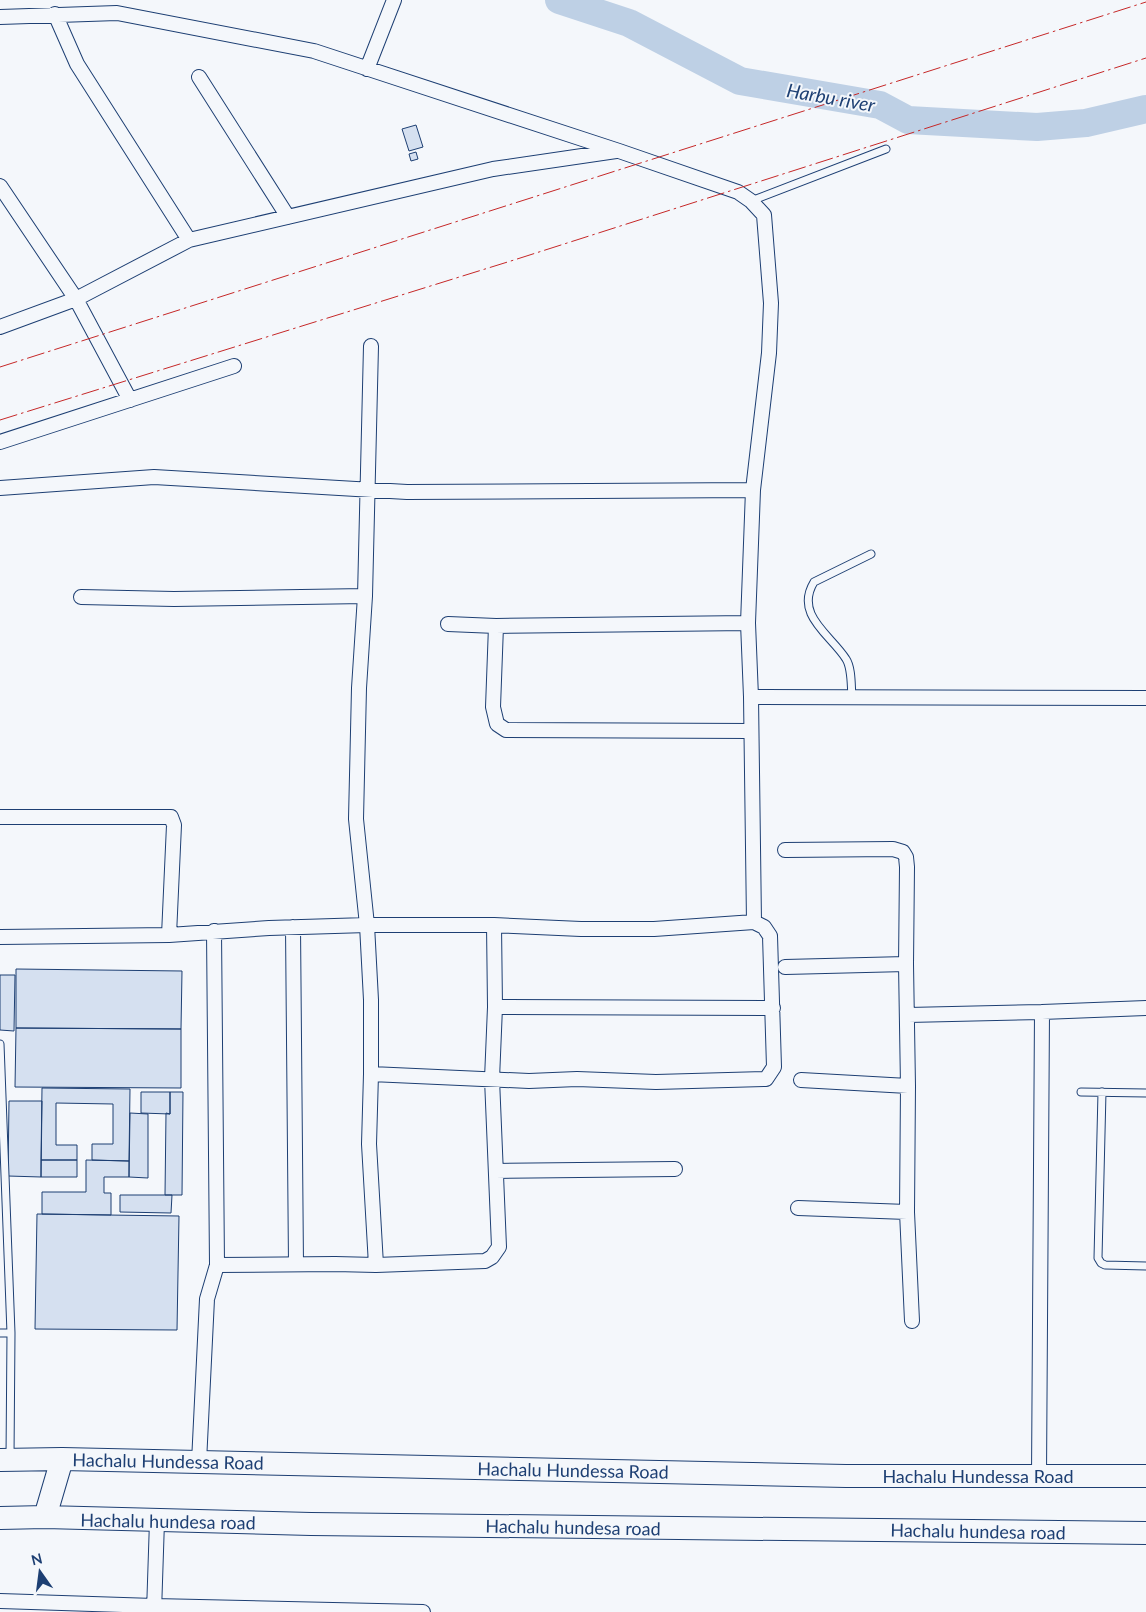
<svg xmlns="http://www.w3.org/2000/svg" width="1146" height="1612" font-family="Lato,sans-serif">
<rect width="100%" height="100%" fill="#f4f7fb"/>
<g fill="none" stroke-linecap="round" stroke-linejoin="round">
<!-- river -->
<path stroke="#bed0e5" stroke-width="28" d="M559 0 629 23 740 81 880 105 908 120 1037 127 1086 123 1146 109"/>
</g>
<!-- building -->
<path fill="#d5e0f0" stroke="#1d3f73" d="M416 125 423 147 409 151 402 129Z
M416 152 418 159 411 161 409 154Z
M16 969 182 971 181 1029 16 1028Z
M0 975H15L14 1031 0 1030Z
M16 1028 181 1029V1088L15 1087Z
M42 1088 130 1089 129 1161 92 1160V1144H113V1104L56 1103V1145H77V1160H41Z
M141 1092H170V1114L141 1113Z
M170 1092H183L182 1195H165L166 1113 170 1114Z
M9 1101H42L41 1177 8 1176Z
M130 1113 148 1114V1178L129 1177Z
M41 1160H77V1177H41Z
M86 1160 129 1161V1177H104V1193H111V1215L42 1214V1192H86Z
M120 1195H172L171 1213 120 1212Z
M37 1214 179 1216 177 1330 35 1329Z"/>
<g fill="none" stroke-linecap="round" stroke-linejoin="round">
<!-- service casing -->
<g stroke="#1d3f73" stroke-width="9">
<path id="service" d="M751 201 886 149
M852 697C851 686 852 668 846 659 831 635 794 615 814 582L871 554
M0 1044 11 1333H0
M1081 1092 1146 1093
M1102 1092 1098 1258 1101 1263 1105 1265 1146 1266
M10 1457 11 1333"/>
</g>
<!-- minor casing -->
<g stroke="#1d3f73" stroke-width="16">
<path id="minor" d="M55 14 77 64 189 240
M0 17 117 13 314 51 619 151 738 192 751 201 764 215 771 303 769 353 753 490 748 623 751 697
M367 69 394 0
M199 77 288 217
M0 186 76 299 130 400
M0 327 76 299 189 240 493 169 616 151
M371 346 365 596 359 688 356 819 367 925 371 1000V1074L369 1144 376 1265
M0 442 234 366
M0 488 154 477 407 492 753 490
M81 597 174 599 365 596
M748 623 496 626 493 707 497 724 506 730 750 731
M448 624 496 626
M0 817H171L174 825 169 935
M785 850 893 849 903 852 906 857 907 867 906 964 908 1086 907 1212 912 1321
M754 922 751 697 1146 698
M293 927 296 1264
M0 937 169 935 269 928 367 925H494L581 929H654L754 922 764 927 770 936 774 1067 766 1079 656 1082 577 1079 529 1081 371 1074
M785 967 906 964
M495 1007 773 1008
M908 1015 1042 1012
M801 1080 908 1086
M496 1171 675 1169
M798 1208 907 1212
M217 1265 335 1264 376 1265 485 1261 492 1257 499 1247 492 1079 495 1007 494 925
M199 1462 207 1299 217 1265 214 931
M1039 1476 1042 1012 1146 1008
M0 1601 154 1606 423 1612
M154 1612 157 1521"/>
</g>
<!-- primary casing -->
<g stroke="#1d3f73" stroke-width="24">
<path id="primary" d="M0 1460 62 1459 846 1476H1146
M45 1517 62 1459
M0 1518 45 1517 311 1524 1146 1533"/>
</g>
<!-- service -->
<use href="#service" stroke="#f4f7fb" stroke-width="7"/>
<!-- minor -->
<use href="#minor" stroke="#f4f7fb" stroke-width="14"/>
<!-- primary -->
<use href="#primary" stroke="#f4f7fb" stroke-width="22"/>
<!-- power -->
<path stroke="#c62828" stroke-width="1" stroke-dasharray="18 4 2.5 4" stroke-linecap="butt" d="M0 367 1146 2
M0 420 514 260 1146 58"/>
</g>
<g text-anchor="middle" dominant-baseline="central" stroke-width="4" stroke-linejoin="round" paint-order="stroke">
<!-- street labels -->
<g font-size="18" fill="#1d3f73" stroke="#f4f7fb">
<text transform="translate(168 1461) rotate(1)">Hachalu Hundessa Road</text>
<text transform="translate(573 1470) rotate(1)">Hachalu Hundessa Road</text>
<text x="978" y="1476">Hachalu Hundessa Road</text>
<text transform="translate(168 1521) rotate(1)">Hachalu hundesa road</text>
<text transform="translate(573 1527) rotate(1)">Hachalu hundesa road</text>
<text transform="translate(978 1531) rotate(1)">Hachalu hundesa road</text>
</g>
<!-- water labels -->
<g font-size="19" font-style="italic" fill="#1d3f73" stroke="#f4f7fb">
<text transform="translate(831 97) rotate(10)">Harbu river</text>
</g>
</g>
<!-- north arrow -->
<g transform="translate(40 1572) rotate(346)" stroke="#f4f7fb" stroke-width="4" paint-order="stroke">
<path d="M0-4L9 19L0 12L-9 19Z" fill="#1d3f73"/>
<text y="-8" font-size="14" font-weight="bold" text-anchor="middle" fill="#1d3f73">N</text>
</g>
</svg>
